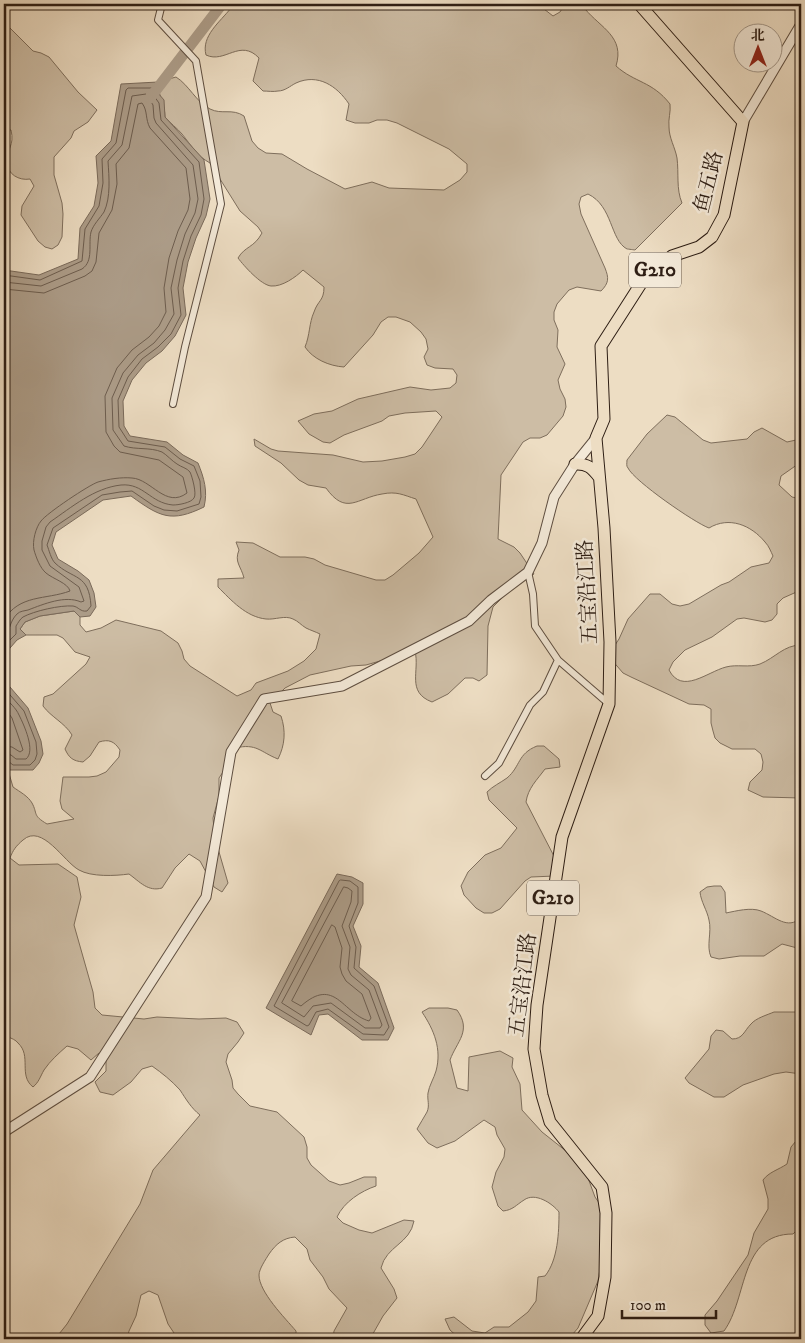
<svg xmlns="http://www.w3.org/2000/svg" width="805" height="1343" font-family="'IM FELL DW Pica','Noto Serif SC',serif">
<rect width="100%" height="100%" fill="#edddc3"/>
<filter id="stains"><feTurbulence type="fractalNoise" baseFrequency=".004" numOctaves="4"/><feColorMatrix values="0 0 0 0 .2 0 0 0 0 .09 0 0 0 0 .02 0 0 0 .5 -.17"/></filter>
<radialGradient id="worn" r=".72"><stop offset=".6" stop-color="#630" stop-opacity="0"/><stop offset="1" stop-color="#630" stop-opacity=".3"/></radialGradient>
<!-- green -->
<path fill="#cdbda5" stroke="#7e6e5c" d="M227 4H542L544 9 553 16 560 12 565 4H585V9C601 28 625 37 616 66 635 83 652 81 670 104 671 112 668 119 669 127 669 138 675 147 677 158 679 173 676 189 682 203L635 250C635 250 628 249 627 249 610 240 613 206 588 194L581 197 579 204 581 214 605 268C609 278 609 283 601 291L577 287 569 290 557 304 554 312V320L558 330 557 347 565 364 558 380 560 389 565 399 566 407 563 416 547 435 540 438H530L523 442 501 475 498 539 514 547 520 553 534 574 511 589 493 607 488 626 487 675 479 681 473 678H465L448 694 432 702C406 692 420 671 415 651L366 665 351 666 310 675 285 688 270 703 273 712 281 716C286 731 285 745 278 759 260 752 257 743 235 748L227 766 219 778V796L213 818 215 838 228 883 222 892 214 887 200 861 189 854 175 868 162 888C148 892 140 882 129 874 115 876 91 877 79 870 64 862 42 823 23 840 16 846 13 850 10 858L19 865 58 864 77 877 81 897 74 925 93 992 95 1008 102 1015 144 1019 157 1017 199 1019 226 1018 237 1022 244 1033 238 1042 228 1054 226 1062 232 1080 233 1088 238 1094 250 1106 277 1112 304 1137 307 1147V1158L311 1165 329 1181 340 1185 349 1183 364 1177H376V1186C361 1191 344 1202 337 1217L343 1223 359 1230 372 1233 404 1220 414 1221C410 1244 386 1246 381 1268L394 1289 397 1298 383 1316 370 1339H333L334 1331 347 1308 329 1289 323 1277 310 1260 307 1249 295 1237C283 1238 276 1244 269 1254 266 1259 259 1269 259 1275 259 1292 285 1318 296 1331V1339H178L168 1324 158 1295 149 1291 141 1295 136 1316 129 1331 127 1339H55L67 1324 140 1204 153 1170 200 1115C191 1108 186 1099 180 1090 172 1081 162 1073 152 1066L142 1069 131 1082 113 1095 100 1092 95 1082 106 1071V1060L99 1053 91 1060 78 1049 67 1046C59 1053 50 1061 44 1070 40 1077 39 1082 33 1087 18 1075 32 1056 18 1043 16 1040 11 1038 8 1037L4 1040V761L8 770 13 787C20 792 28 796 32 803 38 814 32 815 47 824L74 819 62 809 60 801 63 777H89L97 776 106 772 119 757 120 750C114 741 109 739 99 742L90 756 83 762C73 761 69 758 65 749L72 735C65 723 51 717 43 706L44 697 53 694 86 664 90 657 75 652 63 638 57 635H26L20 629 25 622 40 616 74 611 80 617V625L86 632 101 628 116 620 161 631 178 643 182 651 184 659 190 666 237 696 251 690 256 683 288 671 304 661 316 649 320 634C316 632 310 630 306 628 301 625 298 621 293 619 285 615 275 620 266 619 246 617 231 600 218 587V579L244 578C241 566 234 562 239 550L236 542 253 543 280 557H305L314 559 325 565 376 580H385L393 575 419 553 433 537 416 499C403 495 397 491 382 494 357 498 346 516 326 488L308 485 299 480 281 463 255 446 254 439 271 449 278 451 333 455 363 462 382 461 405 457 415 454 422 447 442 417 436 411 405 413 389 416 382 421 344 435 330 443 323 442 309 434 298 421 314 414 332 411 358 399 410 387 431 390 450 388 456 383 457 375 453 369 435 368 427 365 424 357 428 349 426 339 421 332 410 322 396 317H388L381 322 373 335 344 367C329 366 313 359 305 347 310 335 309 323 314 312 318 300 324 301 324 287L303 270C296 277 282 287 271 286 261 285 244 266 238 258 245 246 254 248 262 233L258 227 240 211 210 163C197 156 191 145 182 134 177 128 170 123 165 117 165 104 158 96 158 82L176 77C189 85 196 102 210 109 222 115 232 108 244 116L252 141 258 148 266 153 282 154 307 169 345 189 372 182 389 188 444 190 460 180 467 172V164L449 149 397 123 387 120H377L369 123H355L346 120 349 104C337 86 318 73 296 83 290 86 285 91 278 91 273 92 268 91 263 91L253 81 259 58C240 38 225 64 206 55 201 36 220 22 231 8Z
M4 22 33 51 41 53 49 57 78 92 97 110 88 122 74 131 71 138 54 157V175L62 203 63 214 62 237 58 245 52 249 45 247 38 241 21 215 22 206 34 186 30 179C19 181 7 174 7 162 6 149 15 146 11 130L4 129Z
M667 415 675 417 703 440 711 443 747 439 754 432 762 428 787 442 796 440 801 435V462L781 476 779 485 792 497 801 499V590L783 598 777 604V614L772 620 765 622 744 618 737 619 712 637 685 650 673 662 669 670C682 695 707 672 726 667 737 664 749 668 760 664 775 658 784 645 801 645V798L763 797 748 790 750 782 762 770 763 762 761 754 755 749H732L720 743 715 738 713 731 711 723V709L704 705 689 704 631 677 623 673 611 659V651L619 639 628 619 650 594H660L672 604 680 606 689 604 721 585 729 582 751 567 769 563 773 556C771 552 769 546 765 542 751 525 729 516 709 528 695 523 634 481 628 468 626 466 627 463 627 460L647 434Z
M537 746H544L559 759 560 767 545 769C537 780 528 788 526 802L557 862 555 876 531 877 525 881 500 909 492 913H484L476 908 464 895 461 886 468 872 485 855 501 848 517 828 489 800 487 792C493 786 500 783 507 778 521 766 517 754 537 746Z
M714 886H721L725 892 726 913C736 911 751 907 761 911 776 917 787 930 801 918V949L782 944 764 956H740L719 959 711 957C706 946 712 932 709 920 707 910 701 902 700 892L707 887Z
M429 1008H448L457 1010C472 1031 457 1041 450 1060L457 1088 468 1091 469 1057 500 1051 513 1058 512 1067 520 1084 522 1110 542 1132 571 1155 588 1178 595 1197 602 1207 600 1269 598 1281 578 1328 572 1335 565 1339H460L450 1330 445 1319 454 1317 472 1331 485 1333 494 1327H509L528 1312 536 1301 538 1277 545 1276C558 1260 559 1232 559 1212 552 1203 535 1192 524 1200 516 1205 513 1210 503 1211L498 1206 492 1187 496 1172 504 1157 505 1149 497 1135 495 1127 484 1120 455 1141 437 1148 428 1143 417 1129C420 1123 424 1118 427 1112 430 1105 427 1100 428 1093 429 1086 434 1078 436 1071 442 1049 434 1030 422 1012Z
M774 1012H797L801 1015V1074L786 1072 774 1074 743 1085 724 1097H714L689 1083 685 1078 709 1049 711 1036 716 1030 723 1031 732 1039C743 1039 744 1031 751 1024 756 1018 767 1015 774 1012Z
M801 1135V1226L793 1234C739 1234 748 1298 724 1331L711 1333 705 1325V1315L717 1301 748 1255 754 1233 768 1209V1199L763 1180C769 1172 778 1170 787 1164L791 1147Z"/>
<!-- water -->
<path fill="#ac9c88" stroke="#7a6a5a" d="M158 82V93L164 100 165 117 204 160 210 199 206 216 196 238 188 262 183 288 186 315 175 336 162 351 146 363 132 380 123 401 124 426 130 436 167 442 183 455 198 463C204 478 208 491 204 507 171 523 160 517 131 496L103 500 56 532 52 545 58 559 78 571 89 580 94 593 96 607 90 616 80 617 74 611 40 616 25 622 20 629 26 635 17 640 4 655V270L39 275 78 259 80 228 94 206 98 183 96 156 111 141 121 84Z
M4 680 28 708 41 741 43 754 39 763 33 770H8L4 761Z
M337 874 352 877 363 883V904L353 926 361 946 359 967 378 983 394 1028 388 1040H362L328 1014 319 1015 311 1035 266 1008Z"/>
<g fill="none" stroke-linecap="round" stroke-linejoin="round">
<!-- shore -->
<path stroke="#6d5d4e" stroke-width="1" d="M4 275 40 280 82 261 85 229 99 206 103 183 102 159 116 143 126 90 128 88H152L154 96 159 103 161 120 199 162 204 199 201 215 191 236 183 261 178 288 181 315 171 334 158 347 142 359 128 377 118 400 119 427 128 441 165 447 180 459 194 466 200 481 201 497 199 504 177 511 164 510 154 506 132 491 120 492 102 495 53 528 47 545C49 550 51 559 55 563 73 580 89 573 91 606L87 611C80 612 79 607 73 606 60 605 34 611 23 617 20 619 18 623 16 626V634L4 646
M4 282 41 286 82 269C94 261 88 244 91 232 93 225 100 218 104 212 111 197 109 177 108 161L122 145 132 96 146 94 153 105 154 118 156 123 193 165 198 199 195 213 185 234 177 260 171 288 174 314 165 330 154 343 138 355 123 373 112 398 113 430 124 446C136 450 150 447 162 452 167 455 172 461 177 464 181 467 187 468 190 472 192 476 197 494 194 498 191 503 178 505 173 505 150 503 144 483 121 485 94 488 72 507 50 522L46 527 42 541V550L50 566 79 587 84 601 81 602C65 595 44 604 28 610 24 611 20 611 17 614 9 622 11 630 4 637
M4 289 44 293 85 276 92 271 96 262 99 233 112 210 117 184 116 164 129 148 138 104 142 103C148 111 145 119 150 128L186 168 190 199 188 210 178 231 169 258 164 288 166 312 159 326 149 337 132 350 117 368 105 396 106 432 114 446 120 452 159 460 183 477 187 493C166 509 151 479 132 478 121 477 109 479 98 482 89 485 47 513 41 521 36 527 32 541 34 550 36 557 40 568 46 573 53 579 68 583 70 591 46 600 19 594 4 620
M4 688 24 711 36 742 37 754 35 760 30 765H13L8 761 4 760
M4 697C9 702 16 708 19 715 24 725 36 751 26 759H16L11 755 4 753
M4 707 12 718 23 750 20 752 12 747 4 746
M341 880 350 881 358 887V903L349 926 356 947 354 968 374 986 389 1027 384 1035 363 1034 328 1009 316 1012 309 1025 307 1026 274 1006 339 881Z
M344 887 348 888 352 891 351 902 342 926 350 947 348 969 351 975 369 990 382 1025 380 1028H365L331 1003 313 1006 304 1017 282 1003Z
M332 925 335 927 342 948 340 967 342 974 346 981 362 994 371 1018 369 1021C342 1013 335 976 301 1006L292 1001Z"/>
<!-- river -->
<path stroke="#ac9c88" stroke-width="11" d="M150 98 222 4"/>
<!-- minor casing -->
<g stroke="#5e4e40" stroke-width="8">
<path id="minor" d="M162 4 158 20 196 61 221 204 185 347 173 404
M528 572 533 594 535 626 558 660 609 704
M485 776 499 763 530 705 543 692 558 660"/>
</g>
<!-- tertiary casing -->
<g stroke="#5e4e40" stroke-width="11">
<path id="tertiary" d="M743 122 801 24
M4 1132 90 1077 206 897 231 752 264 699 342 686 469 621 491 600 528 572 542 543 554 497 575 464 596 438"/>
</g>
<!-- trunk casing -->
<g stroke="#2e1e14" stroke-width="13">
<path id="trunk" d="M575 464C587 463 592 468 599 477
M581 1339 598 1316 605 1277 606 1213 602 1187 550 1122 542 1095 534 1049 537 1005 562 837 609 704 610 642 604 528 596 438 604 419 601 346 642 282 672 256 699 247 712 237 724 215 743 122 639 4"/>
</g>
<!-- minor -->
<use href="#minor" stroke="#f3e9d8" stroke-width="6"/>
<!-- tertiary -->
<use href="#tertiary" stroke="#f3e9d8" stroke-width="9"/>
<!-- trunk -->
<use href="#trunk" stroke="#edddc3" stroke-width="11"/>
</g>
<g text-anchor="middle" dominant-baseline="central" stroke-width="5" stroke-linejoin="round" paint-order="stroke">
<!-- shield labels -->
<g fill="#f3e9d8" stroke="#695b4f" stroke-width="1">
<rect x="629" y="252.5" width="52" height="35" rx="4"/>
<rect x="527" y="880.5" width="52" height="35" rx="4"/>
</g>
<g font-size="20" font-weight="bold" fill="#2e1e14">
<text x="655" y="270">G210</text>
<text x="553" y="898">G210</text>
</g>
<!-- street labels -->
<g font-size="21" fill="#2e1e14" stroke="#f3e9d8">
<text transform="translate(709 182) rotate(-76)">鱼五路</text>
<text transform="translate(588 592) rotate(-93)">五宝沿江路</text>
<text transform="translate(523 985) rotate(-83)">五宝沿江路</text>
</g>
</g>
<!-- margin -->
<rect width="805" height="1343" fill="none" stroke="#edddc3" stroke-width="20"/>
<rect x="5" y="5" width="795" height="1333" fill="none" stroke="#2e1e14" stroke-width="2.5"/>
<rect x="10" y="10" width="785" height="1323" fill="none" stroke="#2e1e14"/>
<!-- north arrow -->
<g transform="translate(758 48)"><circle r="24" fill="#f3e9d8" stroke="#a4988a"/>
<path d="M0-4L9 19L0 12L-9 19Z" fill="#8f2418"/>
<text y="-8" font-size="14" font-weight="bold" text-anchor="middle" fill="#2e1e14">北</text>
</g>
<!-- scale -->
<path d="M622 1310v8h94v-8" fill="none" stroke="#2e1e14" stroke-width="2.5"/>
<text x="630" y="1310" font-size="15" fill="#2e1e14" stroke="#f3e9d8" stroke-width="4" paint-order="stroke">100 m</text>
<rect width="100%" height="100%" filter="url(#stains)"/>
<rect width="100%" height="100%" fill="url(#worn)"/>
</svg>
